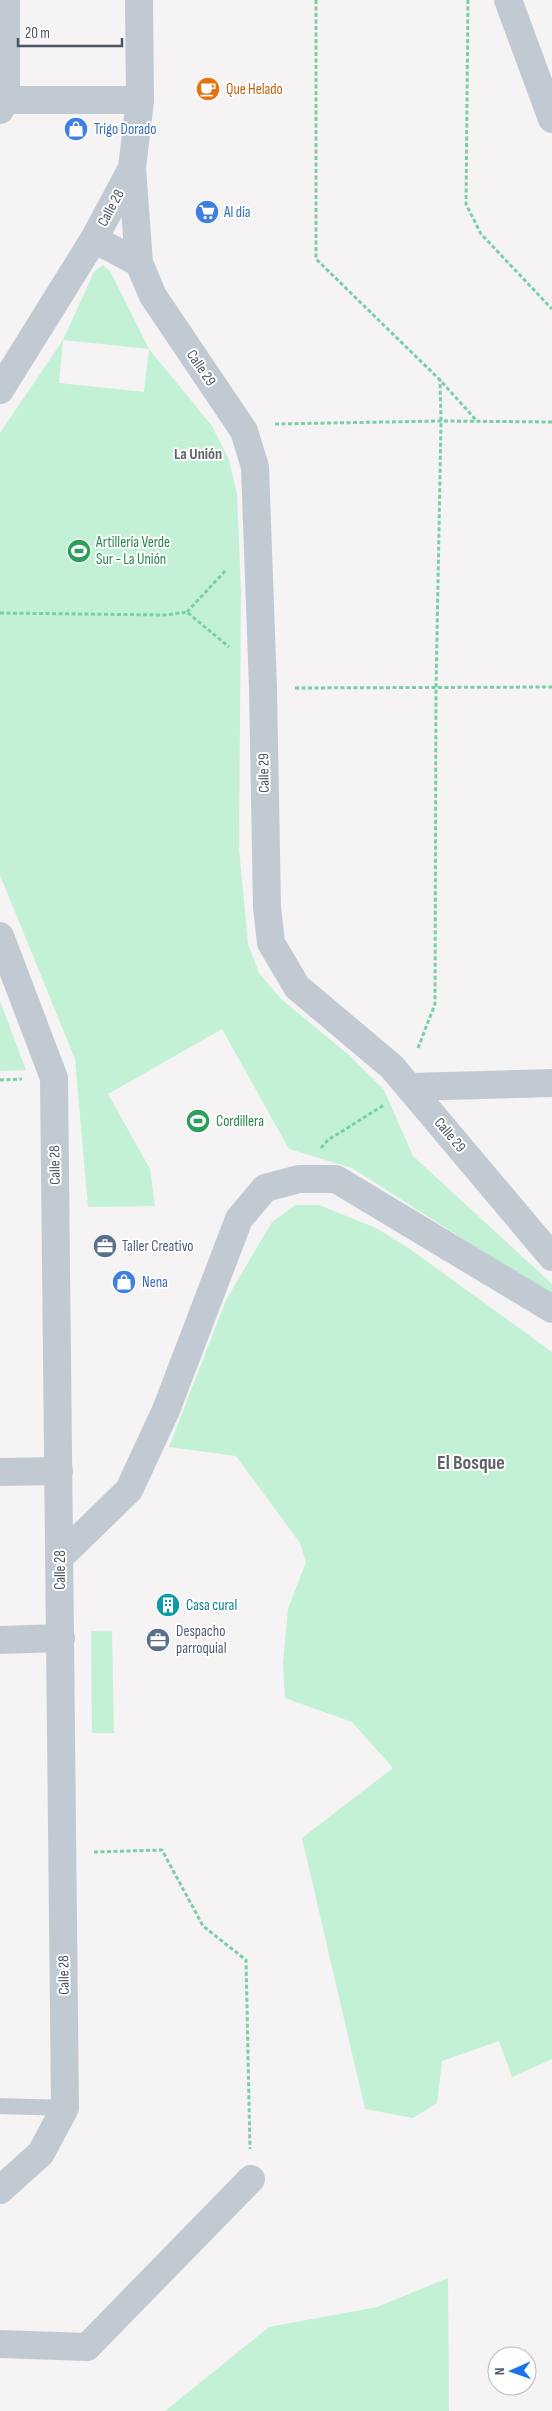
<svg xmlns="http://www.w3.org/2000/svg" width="552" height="2411" font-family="'Sofia Sans Condensed',sans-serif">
<rect width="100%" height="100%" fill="#f5f3f3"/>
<!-- green -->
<path fill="#c3f1d5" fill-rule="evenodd" d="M103 265 110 271 149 349 212 426 229 460 237 494 241 591 239 849 248 944 259 973 281 999 349 1055 384 1090 413 1156 552 1284V1296L352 1168 289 1149 222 1029 108 1094 150 1169 155 1206 88 1207 75 1059 0 875V433L63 340 94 272ZM63 340 149 349 144 392 59 383Z
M0 1001 26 1070 0 1071Z
M295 1205H319L376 1228 410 1249 552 1352V2059L512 2077 499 2041 442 2061 437 2103 413 2118 365 2109 302 1838 393 1768 352 1722 285 1698 283 1663 288 1609 306 1562 300 1543 236 1456 169 1447 226 1300 272 1222Z
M91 1631H112L114 1733H92Z
M448 2278 449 2411H165L269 2327 377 2307Z"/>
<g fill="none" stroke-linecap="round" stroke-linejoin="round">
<!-- path -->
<path stroke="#7ad0a6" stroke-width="3" stroke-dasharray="4 2.5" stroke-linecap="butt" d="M316 0V259L440 380 477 421
M468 0 466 204 481 234 552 309
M275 424 441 421 552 422
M187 612 226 570
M0 613 165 615 187 612 229 647
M295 688 552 687
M418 1048 435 1004 436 689 441 421 440 380
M0 1080 22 1079
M321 1148 328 1140 384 1105
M94 1852 162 1850 203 1926 246 1960 250 2149"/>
<!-- service -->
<path stroke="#c1cad2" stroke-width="16" d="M0 2106 65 2108"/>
<!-- minor -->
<path stroke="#c1cad2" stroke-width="28" d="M508 0 552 119
M0 100H140
M0 110 6 100V0
M132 168 139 263 153 296 244 431 255 467 263 688 267 907 271 943 297 987 392 1067 552 1257
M94 239 139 263
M410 1087 552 1083
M0 1472 59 1471
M60 1557 129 1490 166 1410 239 1219 265 1188 299 1179H336L552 1309
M0 1640 61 1638
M0 2344 87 2347 251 2179"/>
<!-- tertiary -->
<path stroke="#c1cad2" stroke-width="28" d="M0 390 94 239 132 168 140 100 139 0
M0 936 54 1078 65 2108 41 2153 0 2190"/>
</g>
<!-- icons -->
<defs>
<g id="cafe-disc" transform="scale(1.25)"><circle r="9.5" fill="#e8710a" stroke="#fff"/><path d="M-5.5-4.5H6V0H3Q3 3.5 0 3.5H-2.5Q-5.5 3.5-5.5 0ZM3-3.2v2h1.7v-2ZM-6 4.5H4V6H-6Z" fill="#fff"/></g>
<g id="shop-disc" transform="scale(1.25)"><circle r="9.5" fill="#3f7fe0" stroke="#fff"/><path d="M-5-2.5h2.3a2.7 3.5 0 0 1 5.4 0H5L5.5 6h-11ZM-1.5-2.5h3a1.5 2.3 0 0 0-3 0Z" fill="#fff"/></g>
<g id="supermarket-disc" transform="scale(1.25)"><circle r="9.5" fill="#3f7fe0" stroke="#fff"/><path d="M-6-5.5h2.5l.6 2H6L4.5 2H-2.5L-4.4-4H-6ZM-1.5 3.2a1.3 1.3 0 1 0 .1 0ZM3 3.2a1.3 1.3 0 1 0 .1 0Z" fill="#fff"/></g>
<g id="stadium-disc" transform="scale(1.25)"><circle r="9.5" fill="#2e9e5b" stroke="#fff"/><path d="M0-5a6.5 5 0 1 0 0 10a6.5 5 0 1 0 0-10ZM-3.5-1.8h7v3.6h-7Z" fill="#fff"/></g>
<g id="office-disc" transform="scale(1.25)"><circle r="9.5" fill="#5c6f8a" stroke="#fff"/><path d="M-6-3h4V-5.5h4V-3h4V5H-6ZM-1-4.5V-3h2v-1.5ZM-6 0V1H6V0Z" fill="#fff"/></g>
<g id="building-disc" transform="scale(1.25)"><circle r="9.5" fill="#0f9aa8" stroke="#fff"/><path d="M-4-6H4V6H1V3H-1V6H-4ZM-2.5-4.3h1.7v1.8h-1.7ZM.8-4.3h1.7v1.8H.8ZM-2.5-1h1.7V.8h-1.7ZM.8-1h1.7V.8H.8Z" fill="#fff"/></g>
</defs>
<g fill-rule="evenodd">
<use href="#cafe-disc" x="208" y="89"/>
<use href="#shop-disc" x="76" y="129"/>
<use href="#supermarket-disc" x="207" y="212"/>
<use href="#stadium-disc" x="79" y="551"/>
<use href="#stadium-disc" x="198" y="1121"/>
<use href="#office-disc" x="105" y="1246"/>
<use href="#shop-disc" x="124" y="1282"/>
<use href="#building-disc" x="168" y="1605"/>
<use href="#office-disc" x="158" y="1640"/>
</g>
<g text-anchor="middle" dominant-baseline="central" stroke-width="4" stroke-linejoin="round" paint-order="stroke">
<!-- food labels -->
<g font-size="15" fill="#c56008" stroke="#fff" text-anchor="start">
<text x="226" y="89">Que Helado</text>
</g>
<!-- shop labels -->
<g font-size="15" fill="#366cbe" stroke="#fff" text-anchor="start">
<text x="94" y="129">Trigo Dorado</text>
<text x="224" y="212">Al día</text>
<text x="142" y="1282">Nena</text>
</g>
<!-- street labels -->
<g font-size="15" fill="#4a5661" stroke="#fff">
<text transform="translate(111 208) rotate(-62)">Calle 28</text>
<text transform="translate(201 368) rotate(56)">Calle 29</text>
<text transform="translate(264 773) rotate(-91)">Calle 29</text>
<text transform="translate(450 1135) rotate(50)">Calle 29</text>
<text transform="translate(55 1165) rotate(-91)">Calle 28</text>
<text transform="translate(60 1570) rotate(-90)">Calle 28</text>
<text transform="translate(64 1975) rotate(-91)">Calle 28</text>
</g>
<!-- leisure labels -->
<g font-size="15" fill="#27864d" stroke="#fff" text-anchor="start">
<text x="96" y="542">Artillería Verde<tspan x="96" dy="17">Sur - La Unión</tspan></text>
<text x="216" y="1121">Cordillera</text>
</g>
<!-- service labels -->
<g font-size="15" fill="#4e5e75" stroke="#fff" text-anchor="start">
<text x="122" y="1246">Taller Creativo</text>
<text x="176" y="1631">Despacho<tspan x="176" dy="17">parroquial</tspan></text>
</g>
<!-- culture labels -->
<g font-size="15" fill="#0d838f" stroke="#fff" text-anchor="start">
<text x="186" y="1605">Casa cural</text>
</g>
<!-- neighbourhood labels -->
<g font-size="16" font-weight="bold" fill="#5f6368" stroke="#fff">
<text x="198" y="454">La Unión</text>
</g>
<!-- district labels -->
<g font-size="20" font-weight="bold" fill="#5f6368" stroke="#fff">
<text x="471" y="1463">El Bosque</text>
</g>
</g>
<!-- north arrow -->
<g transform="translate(512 2371) rotate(268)"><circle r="24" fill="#ffffff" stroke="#b7bbc0"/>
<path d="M0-4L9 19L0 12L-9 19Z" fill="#1a73e8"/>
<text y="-8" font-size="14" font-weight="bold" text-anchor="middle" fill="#4a5661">N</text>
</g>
<!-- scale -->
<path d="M18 38v8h104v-8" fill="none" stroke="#4a5661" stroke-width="2.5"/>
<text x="25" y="38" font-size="15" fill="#4a5661" stroke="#ffffff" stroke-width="4" paint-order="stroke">20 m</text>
</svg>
